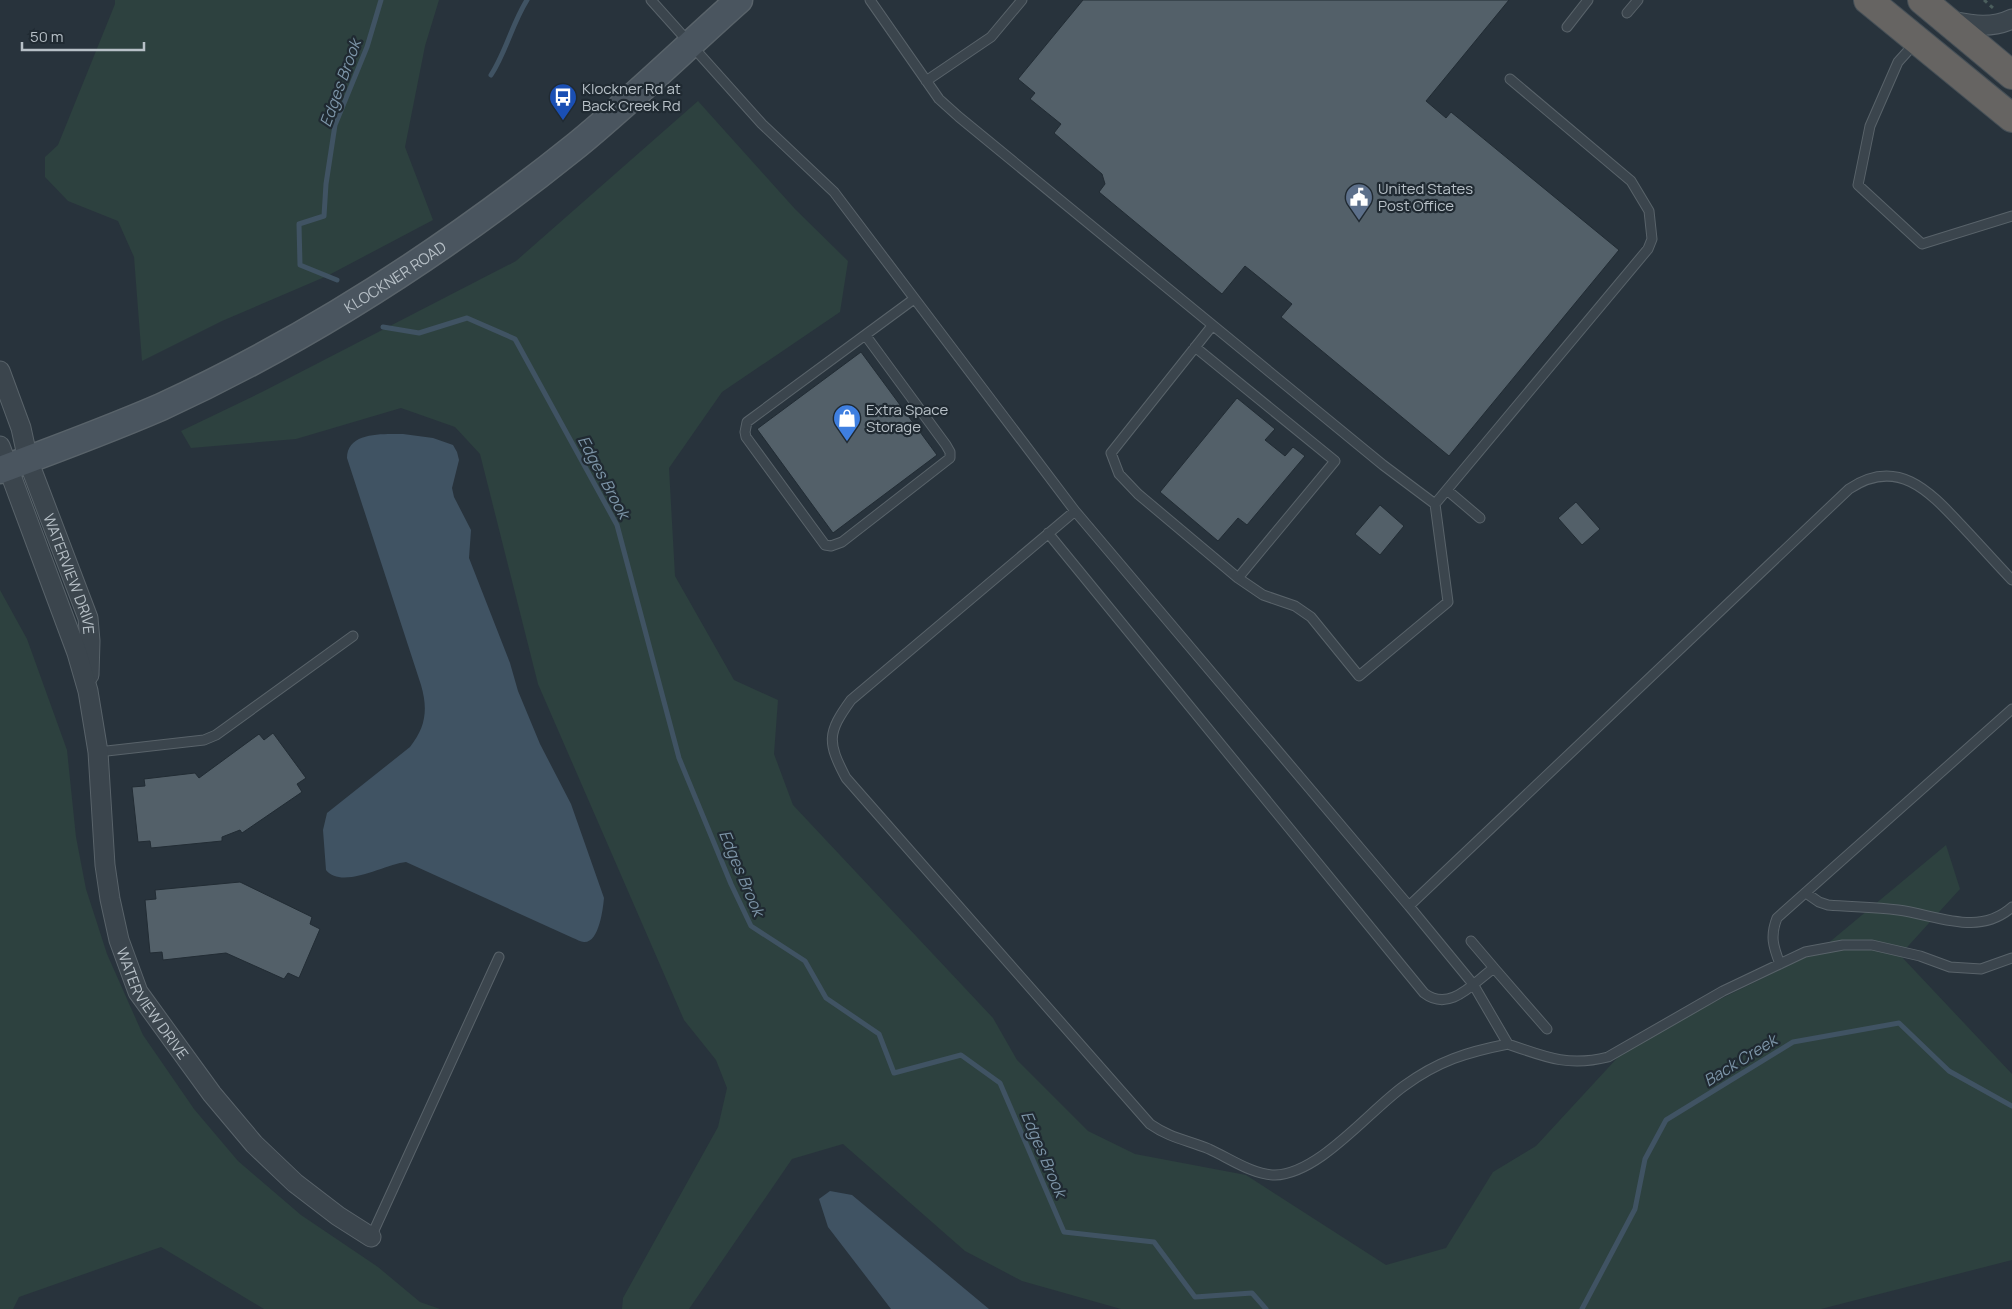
<svg xmlns="http://www.w3.org/2000/svg" width="2012" height="1309" font-family="Manrope,sans-serif">
<rect width="100%" height="100%" fill="#28333c"/>
<!-- green -->
<path fill="#2d413f" d="M115 0H439L425 46 405 147 433 220 327 276 222 321 142 361 134 257 118 221 68 201 45 177V157L58 145 115 4Z
M698 101 795 209 848 261 840 312 722 392 669 468 675 576 734 680 778 700 774 754 793 805 993 1018 1017 1060 1088 1131 1135 1154 1246 1175 1386 1265 1446 1248 1493 1172 1536 1146 1631 1043 1820 950 1946 845 1960 889 1900 955 2012 1074V1260L1821 1309H1121L1022 1281 965 1251 843 1144 792 1159 689 1309H622L623 1298 718 1127 727 1088 716 1060 684 1020 538 684 480 454 455 427 401 408 296 439 191 448 181 431 262 392 516 261Z
M0 590 27 639 67 750 76 837 86 889 107 954 143 1035 194 1109 238 1161 301 1215 378 1267 420 1302 440 1309H264L161 1247 19 1297 13 1309H0Z"/>
<!-- water -->
<path fill="#405363" d="M403 434 433 438 453 445 457 452 459 460 452 488 454 497 471 530 469 558 510 663 518 691 540 744 571 804 604 898C603 909 599 943 584 942 581 942 576 939 573 938L406 862C385 864 342 890 326 870L323 830 327 813 410 747C426 727 428 709 421 685L347 458C347 431 385 434 403 434Z
M830 1191 852 1195 989 1309H891L828 1227 819 1199Z"/>
<g fill="none" stroke-linecap="round" stroke-linejoin="round">
<!-- stream -->
<path stroke="#405363" stroke-width="5" d="M491 75C506 52 512 24 527 0
M337 280 300 265 299 224 324 216 326 184 335 125 367 47 381 0
M383 327 419 333 467 318 515 339 617 525 679 758 731 884 751 926 805 961 826 998 879 1034 894 1073 961 1055 1000 1083 1064 1232 1154 1242 1195 1297 1252 1293 1266 1309
M1582 1309 1635 1209 1645 1159 1666 1120 1793 1042 1899 1023 1949 1071 2012 1106"/>
</g>
<!-- building -->
<path fill="#536069" stroke="#222c34" d="M1083 0H1509L1426 101 1446 118 1451 112 1619 250 1449 456 1281 317 1292 304 1245 266 1222 294 1099 192 1105 184 1102 174 1054 133 1061 124 1030 99 1035 93 1018 79Z
M861 352 937 455 833 533 757 429Z
M1237 398 1275 429 1265 440 1285 456 1293 447 1305 456 1247 525 1238 518 1218 541 1160 492Z
M1576 502 1600 529 1582 545 1558 518Z
M1380 505 1404 526 1380 555 1355 534Z
M273 733 306 778 297 784 302 792 242 833 240 830 222 837V841L151 848 150 841 138 842 132 787 145 786 144 779 195 773 199 778 259 734 264 740Z
M240 882 312 917 310 924 320 929 299 978 288 973 284 979 226 953 163 960 162 952 150 953 145 900 156 899 155 890Z"/>
<g fill="none" stroke-linecap="round" stroke-linejoin="round">
<!-- service casing -->
<g stroke="#59636a" stroke-width="11">
<path id="service" d="M651 0 762 124 834 192 1075 511 1409 906 1849 489C1898 456 1930 492 1962 526 1979 544 1995 562 2012 580
M870 0 939 99 959 117 1383 465 1435 504 1448 602 1359 676 1311 617 1295 606 1263 595 1238 578 1138 494 1119 474 1111 453 1212 326
M1627 13 1638 0
M1567 27 1588 0
M1916 42 1898 62 1870 126 1858 185 1922 244 2012 216
M926 81 991 37 1022 0
M866 336 946 445 950 452V458L842 542 831 546 825 545 746 437 745 432 747 422 914 299
M1195 347 1335 461 1238 578
M1447 490 1480 518
M1435 504 1648 249 1652 239 1649 211 1631 181 1510 79
M1075 511 851 700C827 733 827 742 846 778L1150 1124C1170 1138 1187 1140 1209 1149 1229 1158 1253 1175 1275 1175 1319 1174 1369 1111 1404 1086 1438 1061 1467 1052 1508 1044L1473 984 1409 906
M1048 533 1424 993C1450 1013 1473 983 1494 968L1471 941
M98 752 204 740 216 735 353 636
M1806 893 1819 902 1828 905C1851 907 1875 907 1898 910 1937 915 1978 937 2012 907
M1780 964C1773 946 1770 936 1777 918L2012 709
M1494 968 1547 1029
M1508 1044C1545 1057 1568 1067 1608 1057L1723 991 1805 952 1843 945H1872L1920 956 1950 967 1981 969 2012 958
M371 1237 499 957"/>
</g>
<!-- minor casing -->
<g stroke="#59636a" stroke-width="21">
<g id="minor">
<path d="M1950 21C1972 25 1991 29 2012 19"/>
<path id="s1" d="M0 371 21 428 28 460 88 618 90 641 89 675"/>
<path id="s2" d="M0 446 77 653 88 691 98 752 105 865 110 899 119 940 138 992 212 1094 254 1144 295 1183 338 1216 371 1237"/>
</g>
</g>
<!-- secondary casing -->
<g stroke="#59636a" stroke-width="29">
<g id="secondary">
<path id="s3" d="M0 470C54 450 108 430 161 407 311 338 449 248 577 145 633 99 685 48 739 0"/>
</g>
</g>
<!-- trunk casing -->
<g stroke="#465057" stroke-width="30">
<path id="trunk" d="M1868 0 2012 118
M1922 0 2012 75"/>
</g>
<!-- path -->
<path stroke="#4b5e5d" stroke-width="3" stroke-dasharray="4 4" stroke-linecap="butt" d="M1984 0 1993 8"/>
<!-- service -->
<use href="#service" stroke="#3b454d" stroke-width="9"/>
<!-- minor -->
<use href="#minor" stroke="#3b454d" stroke-width="19"/>
<!-- secondary -->
<use href="#secondary" stroke="#4a555f" stroke-width="26"/>
<!-- trunk -->
<use href="#trunk" stroke="#666462" stroke-width="28"/>
</g>
<!-- icons -->
<defs>
<g id="bus-pin" transform="scale(1.4375)"><path d="M0 17L-7.5 6A9.5 9.5 0 1 1 7.5 6Z" fill="#1a4fb4" stroke="#202a32"/><path d="M-5-6H5V4H4V6H2V4H-2V6H-4V4H-5ZM-3.5-4V0h7V-4ZM-3.5 1.2v1.5H-2V1.2ZM2 1.2v1.5H3.5V1.2Z" fill="#fff"/></g>
<g id="civic-pin" transform="scale(1.4375)"><path d="M0 17L-7.5 6A9.5 9.5 0 1 1 7.5 6Z" fill="#5c6f8a" stroke="#202a32"/><path d="M-.6-6.5H3V-4.5H.6V-3L4-1V1h2V6H-6V1h2V-1L-.6-3ZM-1.2 2.5V6h2.4V2.5Z" fill="#fff"/></g>
<g id="shop-pin" transform="scale(1.4375)"><path d="M0 17L-7.5 6A9.5 9.5 0 1 1 7.5 6Z" fill="#3f7fe0" stroke="#202a32"/><path d="M-5-2.5h2.3a2.7 3.5 0 0 1 5.4 0H5L5.5 6h-11ZM-1.5-2.5h3a1.5 2.3 0 0 0-3 0Z" fill="#fff"/></g>
</defs>
<g fill-rule="evenodd">
<use href="#bus-pin" x="563" y="97"/>
<use href="#civic-pin" x="1359" y="197"/>
<use href="#shop-pin" x="847" y="418"/>
</g>
<g text-anchor="middle" dominant-baseline="central" stroke-width="4.5" stroke-linejoin="round" paint-order="stroke">
<!-- poi labels -->
<g font-size="15" fill="#b7c0c7" stroke="#202a32" text-anchor="start">
<text x="582" y="88">Klockner Rd at<tspan x="582" dy="17">Back Creek Rd</tspan></text>
<text x="1378" y="188">United States<tspan x="1378" dy="17">Post Office</tspan></text>
<text x="866" y="409">Extra Space<tspan x="866" dy="17">Storage</tspan></text>
</g>
<!-- street labels -->
<g font-size="15" fill="#b7c0c7" stroke="#202a32">
<text stroke="none"><textPath href="#s3" startOffset="441">KLOCKNER ROAD</textPath></text>
<text stroke="none"><textPath href="#s1" startOffset="215">WATERVIEW DRIVE</textPath></text>
<text stroke="none"><textPath href="#s2" startOffset="584">WATERVIEW DRIVE</textPath></text>
</g>
<!-- water labels -->
<g font-size="16" font-style="italic" fill="#7c94a7" stroke="#202a32">
<text transform="translate(340 83) rotate(-70)">Edges Brook</text>
<text transform="translate(604 477) rotate(62)">Edges Brook</text>
<text transform="translate(742 873) rotate(67)">Edges Brook</text>
<text transform="translate(1740 1060) rotate(-32)">Back Creek</text>
<text transform="translate(1044 1154) rotate(67)">Edges Brook</text>
</g>
</g>
<!-- scale -->
<path d="M22 42v8h122v-8" fill="none" stroke="#b7c0c7" stroke-width="2.5"/>
<text x="30" y="42" font-size="15" fill="#b7c0c7" stroke="#202a32" stroke-width="4" paint-order="stroke">50 m</text>
</svg>
